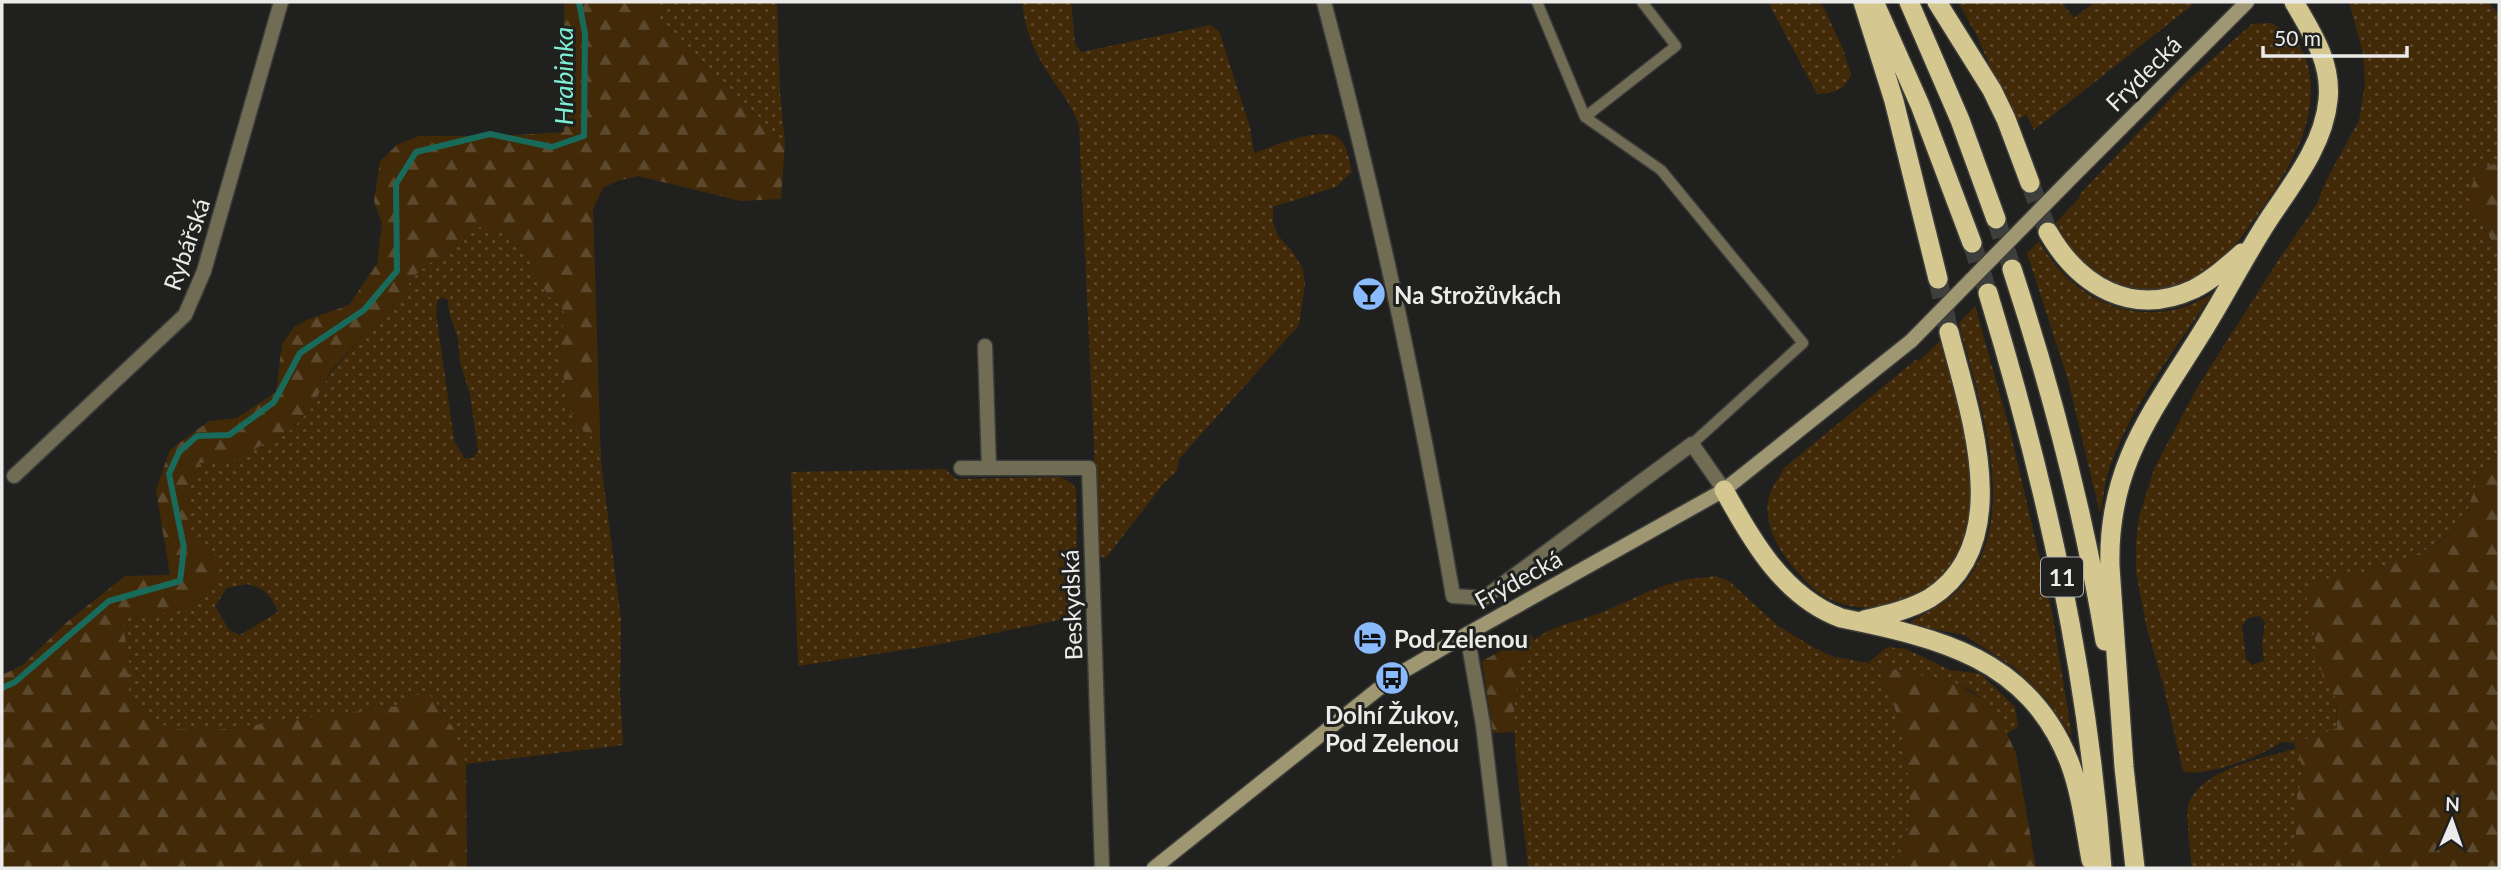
<svg xmlns="http://www.w3.org/2000/svg" width="2501" height="870" font-family="Lato,sans-serif">
<defs>
<pattern id="grass-dots" width="8" height="8" patternUnits="userSpaceOnUse" patternTransform="scale(1.75)"><rect width="8" height="8" fill="#422a09"/><path d="M2 2h.1M6 6h.1" fill="none" stroke="#5d492d" stroke-width="1.8" stroke-linecap="round"/></pattern>
<pattern id="forest-firs" width="22" height="20" patternUnits="userSpaceOnUse" patternTransform="scale(1.75)"><rect width="22" height="20" fill="#422a09"/><path d="M5 1l3.5 6h-7zM16 11l3.5 6h-7z" fill="#5d492d"/></pattern>
</defs>
<rect width="100%" height="100%" fill="#20211f"/>
<!-- grass -->
<path fill="url(#grass-dots)" fill-rule="evenodd" d="M655 2H777L780 93 785 143 661 24Z
M1022 2H1071L1075 44 1081 52 1210 25 1219 31 1250 127 1254 153C1272 147 1326 123 1341 140 1348 149 1349 162 1352 172L1336 187 1273 207V222L1278 236 1292 251 1303 269 1305 284 1299 325 1179 459 1177 471 1164 483 1106 558 1099 556 1079 125C1072 105 1060 91 1048 73 1034 52 1024 27 1022 2Z
M1768 2H1821L1843 49 1851 75C1843 91 1835 93 1817 94Z
M1958 2H2061L2074 18 2095 2H2196L2034 130 2026 114 2015 123 1977 36Z
M2349 2H2488L2499 15V162L2478 170 2484 229 2499 255V452L2482 468 2463 523 2433 546 2397 563 2359 575 2331 577 2333 690C2338 702 2335 715 2337 729L2294 743 2281 742C2265 755 2202 779 2183 771L2163 684 2147 629 2136 572V543L2139 517 2154 469 2197 388 2281 256 2317 204 2325 183 2359 120 2365 84 2363 53ZM2260 616 2265 623 2262 644 2264 661 2252 665 2246 659 2242 626 2248 618Z
M2272 23C2277 27 2285 30 2290 34 2299 42 2305 55 2308 66 2321 122 2286 175 2255 218 2239 240 2222 267 2197 279 2163 296 2114 294 2086 268 2073 257 2063 239 2053 226L2080 197 2079 195 2186 82 2252 24Z
M483 225 499 230 519 241 548 296 560 305 565 314 560 347 565 390 574 422 592 437 601 462 621 619 620 690 623 745 466 764C456 736 447 706 421 690L407 705 216 730 169 729 136 706 129 696V662L123 625 125 615 167 613 220 558 187 530 189 491 200 463 236 459 292 429 310 410 330 374 370 327 387 314 415 275 463 236ZM442 297 448 300 449 312 458 339 460 362 470 394 478 451 473 458H464L454 440 436 313 437 301ZM247 584C265 588 271 595 278 612L240 635 229 630 215 606 227 588Z
M2039 241C2066 290 2119 323 2177 309 2189 306 2201 300 2212 294 2175 350 2127 411 2107 476 2104 488 2103 501 2100 513L2068 380 2027 253Z
M1975 306 2010 430 2052 612 2072 737 2048 701 2015 668 1964 635 1912 625 1911 621C1930 611 1949 601 1963 585 2023 516 1978 399 1959 323Z
M1943 338C1955 390 1978 452 1973 505 1971 516 1970 531 1966 541 1942 595 1879 625 1825 597 1813 590 1804 579 1794 568 1777 548 1760 519 1771 491 1775 483 1780 476 1784 468L1917 359 1919 361Z
M945 469 956 479 1060 477 1073 484 1076 491 1078 616 936 645 798 666 791 472Z
M1716 576 1730 582 1778 626 1813 647 1831 656 1868 663 1887 647 1906 649 1950 670 1981 674 2015 707 2018 726 2007 734 1982 699 1972 691 1957 684 1869 663C1873 668 1880 673 1884 679 1899 707 1915 793 1909 824 1906 841 1896 853 1888 868H1528C1525 819 1497 680 1532 643 1549 625 1578 622 1600 613 1625 603 1652 588 1679 581 1691 578 1703 578 1716 576Z
M2297 748 2305 773 2297 795 2295 868H2192C2191 856 2185 812 2189 803 2203 768 2265 758 2297 748Z"/>
<!-- forest -->
<path fill="url(#forest-firs)" d="M564 2H655L661 24 785 143 781 199 741 201 638 176 617 181 603 188 593 209 601 462 592 437 574 422 565 390 560 347 565 314 560 305 548 296 519 241 499 230 482 226 463 236 415 275 387 314 370 327 330 372 311 409 292 429 236 459 200 463 189 491 188 530 220 558 214 586 189 607 167 613 126 615 123 625 129 662V696L136 706 169 729 216 730 406 705 421 690 433 698 454 729 466 764 467 868H2V675L23 665 67 622 125 576 170 575 156 490 170 450 209 421 237 418 276 392 282 344 294 327 307 320 349 305 377 264 382 223 374 201 380 161 397 145 419 136H499L564 132Z
M2499 162V255L2471 203 2470 190 2478 170Z
M2499 452V868H2295L2297 795 2305 773 2294 743 2337 728C2335 711 2341 695 2324 684L2305 588 2331 577 2359 575 2397 563 2434 546 2463 523 2482 468Z
M1531 635 1535 641C1514 662 1513 705 1515 732L1493 733 1482 661Z
M1868 663 1957 684 1982 699 2007 734 2016 753 2036 868H1888C1896 854 1905 841 1909 825 1915 796 1899 703 1883 678 1879 672 1872 667 1868 663Z"/>
<g fill="none" stroke-linecap="round" stroke-linejoin="round">
<!-- stream -->
<path stroke="#186b5b" stroke-width="6" d="M2 688 15 682 109 601 180 581 184 548 169 474 179 452 197 436 229 435 274 402 300 353 364 310 397 271 396 184 416 152 490 134 552 147 584 136 585 34 579 2"/>
<!-- trunk-tunnel -->
<path stroke="#3e3f3d" stroke-width="19" stroke-dasharray="19 10" stroke-linecap="butt" d="M2030 183 2048 232
M1996 219 2012 269
M1972 243 1988 293
M1938 279 1949 332"/>
<!-- service casing -->
<g stroke="#3c3d3b" stroke-width="13">
<path id="service" d="M1537 2 1585 117 1661 170 1803 343 1692 444
M1585 117 1676 46 1642 2"/>
</g>
<!-- minor casing -->
<g stroke="#3c3d3b" stroke-width="17">
<path id="minor" d="M1324 2C1376 198 1419 397 1453 596L1484 598 1692 444 1724 490
M985 346 989 468
M961 468H1089L1102 868
M14 476 185 315 204 271 281 2
M1467 634 1483 725 1500 868"/>
</g>
<!-- secondary casing -->
<g stroke="#3c3d3b" stroke-width="17">
<path id="secondary" d="M2072 177 2247 2
M1154 868 1392 678 1467 634 1724 490 1911 341"/>
</g>
<!-- trunk casing -->
<g stroke="#3c3d3b" stroke-width="22">
<path id="trunk" d="M1863 2 1894 101 1938 279
M1909 2 1960 120 1996 219
M1937 2 1992 90 2006 119 2030 183
M1876 6 1920 105 1972 243
M2048 232C2079 286 2132 318 2194 289 2212 280 2227 266 2242 253
M2012 269C2052 391 2084 514 2105 641
M1988 293C2045 481 2088 672 2102 868
M1724 490C1752 541 1784 597 1841 618 1939 638 2028 658 2069 761 2081 792 2085 828 2091 860
M1864 620C1886 615 1909 610 1930 598 2017 543 1969 411 1949 332
M2135 868 2124 767 2110 567C2107 465 2154 410 2204 329 2227 292 2246 254 2269 219 2293 183 2324 144 2328 100 2332 63 2312 33 2294 2"/>
</g>
<!-- service -->
<use href="#service" stroke="#716c54" stroke-width="10"/>
<!-- minor -->
<use href="#minor" stroke="#716c54" stroke-width="14"/>
<!-- secondary -->
<use href="#secondary" stroke="#9f9771" stroke-width="14"/>
<!-- trunk -->
<use href="#trunk" stroke="#d4c890" stroke-width="19"/>
<!-- secondary-bridge casing -->
<g stroke="#3c3d3b" stroke-width="17" stroke-linecap="butt">
<path id="secondary-bridge" d="M1911 341 2072 177"/>
</g>
<!-- secondary-bridge -->
<use href="#secondary-bridge" stroke="#9f9771" stroke-width="14"/>
</g>
<!-- icons -->
<defs>
<g id="bar-disc" transform="scale(1.75)"><circle r="9.5" fill="#89bafc" stroke="#20211f"/><path d="M-6-5H6L.8 .8V4.5H3.5V6h-7V4.5H-.8V.8Z" fill="#111"/></g>
<g id="hotel-disc" transform="scale(1.75)"><circle r="9.5" fill="#89bafc" stroke="#20211f"/><path d="M-6-4.5h1.5V1H6V5H4.5V3h-9V5H-6ZM-4 0a1.8 1.8 0 1 1 3.6 0ZM.5 0V-2.5h3Q6-2.5 6 0Z" fill="#111"/></g>
<g id="bus-disc" transform="scale(1.75)"><circle r="9.5" fill="#89bafc" stroke="#20211f"/><path d="M-5-6H5V4H4V6H2V4H-2V6H-4V4H-5ZM-3.5-4V0h7V-4ZM-3.5 1.2v1.5H-2V1.2ZM2 1.2v1.5H3.5V1.2Z" fill="#111"/></g>
</defs>
<g fill-rule="evenodd">
<use href="#bar-disc" x="1369" y="294"/>
<use href="#hotel-disc" x="1370" y="638"/>
<use href="#bus-disc" x="1392" y="678"/>
</g>
<g text-anchor="middle" dominant-baseline="central" stroke-width="6" stroke-linejoin="round" paint-order="stroke">
<!-- shield labels -->
<rect fill="#20211f" stroke="#aeaead" stroke-width="2" x="2041" y="557.5" width="42" height="39" rx="5"/>
<g font-size="23" font-weight="bold" fill="#ebebea">
<text x="2062" y="577">11</text>
</g>
<!-- street labels -->
<g font-size="24" fill="#ebebea" stroke="#20211f">
<text transform="translate(2143 73) rotate(-45)">Frýdecká</text>
<text transform="translate(186 244) rotate(-71)">Rybářská</text>
<text transform="translate(1518 579) rotate(-29)">Frýdecká</text>
<text transform="translate(1071 605) rotate(-92)">Beskydská</text>
</g>
<!-- poi labels -->
<g font-size="24" font-weight="bold" fill="#ebebea" stroke="#20211f" text-anchor="start">
<text x="1394" y="294">Na Strožůvkách</text>
<text x="1394" y="638">Pod Zelenou</text>
<text x="1392" y="714" text-anchor="middle">Dolní Žukov,<tspan x="1392" dy="28">Pod Zelenou</tspan></text>
</g>
<!-- water labels -->
<g font-size="26" font-style="italic" fill="#7eeed5" stroke="#20211f">
<text transform="translate(563 76) rotate(-90)">Hrabinka</text>
</g>
</g>
<!-- border -->
<rect width="2501" height="870" fill="none" stroke="#ebebea" stroke-width="7"/>
<!-- north arrow -->
<g transform="translate(2452 821) rotate(2)" stroke="#20211f" stroke-width="5" paint-order="stroke">
<path d="M0-5L12 26L0 18L-12 26Z" fill="#ebebea"/>
<text y="-10" font-size="19" font-weight="bold" text-anchor="middle" fill="#ebebea">N</text>
</g>
<!-- scale -->
<path d="M2263 46v10h144v-10" fill="none" stroke="#ebebea" stroke-width="3.5"/>
<text x="2274" y="46" font-size="21" fill="#ebebea" stroke="#20211f" stroke-width="5" paint-order="stroke">50 m</text>
</svg>
